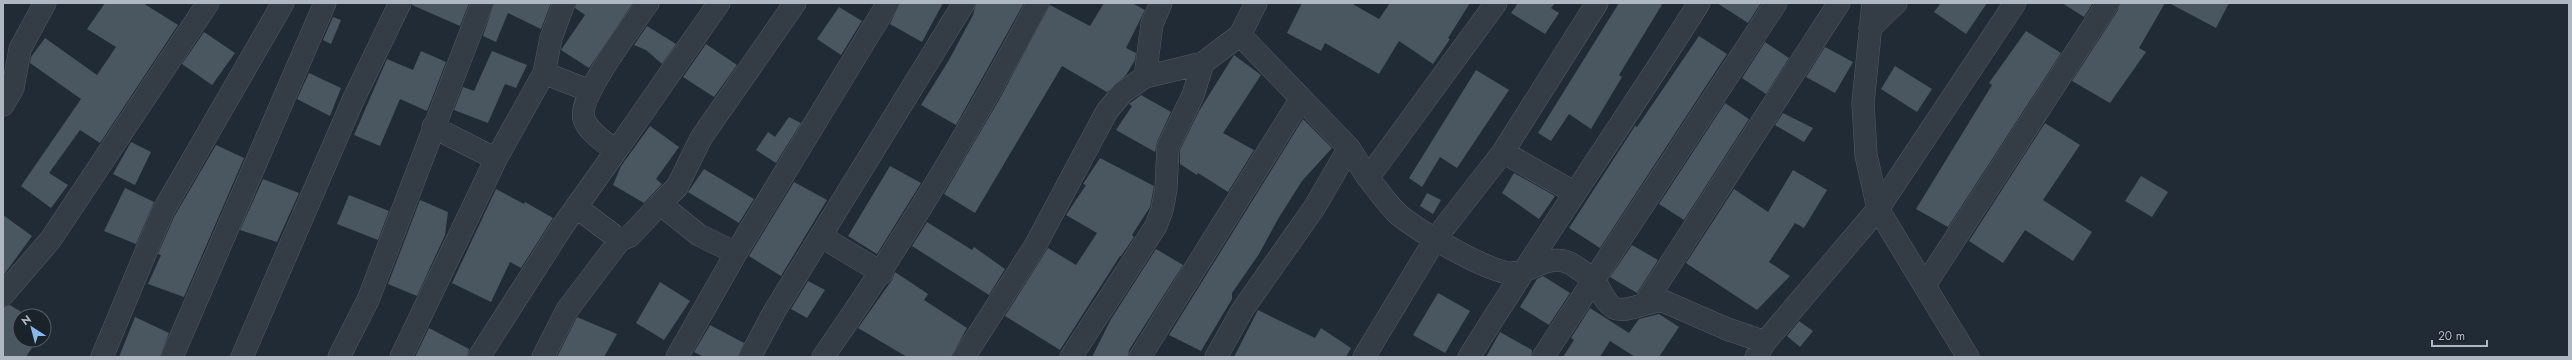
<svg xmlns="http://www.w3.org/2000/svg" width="2572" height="360" font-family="Jost,sans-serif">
<rect width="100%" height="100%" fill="#212b35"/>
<!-- building -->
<path fill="#4a5660" d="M105 3H143L178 25 100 143 80 130 49 173 68 185 51 208 21 186 81 99 30 63 31 57 45 38 97 75 116 47 87 29Z
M412 3H469L460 26 412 5Z
M494 3H551L541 29 508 13 496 42 483 36Z
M576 3H633L589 68 561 50 585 15 575 8Z
M900 3H943L922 42 890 24Z
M976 3H1024L956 125 921 105 949 60 973 15Z
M1104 3H1132L1145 10 1126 48 1136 53 1135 60 1126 75 1107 92 1062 66 975 213 944 194 999 100 1050 5 1090 26Z
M1302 3H1351L1379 19 1390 3H1470L1448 38 1450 39 1433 64 1399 41 1379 74 1325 43 1321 51 1287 33Z
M1518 3H1555L1551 8 1559 13 1545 34 1511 13Z
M1619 3H1663L1619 75 1622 77 1591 129 1569 114 1551 141 1538 133Z
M1717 3H1761L1748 23Z
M1941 3H1987L1966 34 1934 12Z
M2062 3H2093L2084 17Z
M2120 3H2165L2139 48 2146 52 2110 103 2072 81 2118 10Z
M2169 3H2229L2216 28Z
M839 7 862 21 841 55 817 39Z
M333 17 341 20 331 44 323 40Z
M647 26 676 44 662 64 646 50 634 45Z
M2026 31 2061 53 1948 227 1916 209 1992 85 1989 83Z
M204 32 235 53 212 85 182 64Z
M1699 36 1727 54 1600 248 1569 228 1635 126 1637 127Z
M1765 42 1789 58 1766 94 1742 78Z
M706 44 737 65 714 97 683 77Z
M1825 47 1853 62 1835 93 1806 77Z
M421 51 446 62 427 111 400 99 380 146 354 135 387 59 413 70Z
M492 51 527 65 516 88 505 84 488 123 454 110 463 87 474 91Z
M1234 55 1261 75 1223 133 1254 150 1228 192 1198 173 1197 175 1180 164V150L1199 111Z
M1895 66 1932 89 1917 112 1881 89Z
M1476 70 1509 90 1457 168 1440 157 1422 187 1409 178Z
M309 73 341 88 330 116 297 99Z
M1141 95 1171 112 1157 142 1155 152 1116 130 1132 106 1129 104Z
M1725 103 1749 119 1684 220 1659 204Z
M1783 113 1813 128 1804 142 1775 125Z
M789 117 801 123 776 163 756 150 768 132 775 137Z
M1303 119 1332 148 1302 181 1278 219 1259 254 1232 293V299L1201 351 1169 335Z
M2045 123 2080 145 2043 200 2092 232 2073 261 2025 230 2003 263 1969 241Z
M650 126 679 147 656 179 662 184 644 203 613 185 621 166Z
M131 142 151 152 135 185 113 174Z
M216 145 244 158 184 297 148 284 161 255 158 254 174 217Z
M1100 158 1154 186 1150 207 1132 235 1134 237 1121 256H1120L1060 350 1005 316 1048 248 1076 265 1097 233 1066 215 1086 185 1083 184Z
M890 166 921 183 877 254 848 236Z
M704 169 754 199 739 223 688 192Z
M1793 170 1827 190 1804 228 1795 223 1769 262 1790 276 1757 310 1686 263 1734 189 1768 212Z
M1514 173 1555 196 1539 219 1502 193Z
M2141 176 2168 192 2152 217 2125 201Z
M263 179 299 193 277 242 240 230Z
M794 182 827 200 781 276 749 256Z
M125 188 154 202 136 244 104 231Z
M496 189 524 204 525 202 553 218 521 268 510 262 491 302 452 283Z
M1427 193 1441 200 1433 214 1420 206Z
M349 195 389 211 378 240 337 224Z
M420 200 448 212 445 235 417 296 388 284Z
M3 215 32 236 3 276Z
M927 222 972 250 974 247 1005 269 989 295 912 246Z
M1632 245 1658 260 1637 293 1610 277Z
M1156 249 1183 265 1129 350 1128 357H1092L1111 319Z
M895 272 928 294 924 300 967 328 951 357H907L858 328 892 280Z
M1543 276 1570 293 1549 325 1520 307 1537 279Z
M808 281 825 290 807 318 791 309Z
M660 282 690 301 664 340 636 323Z
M1438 293 1470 311 1445 353 1413 335Z
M10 305 28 316H20V340H37L26 357H3V307Z
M1590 308 1629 333 1639 319 1659 314 1679 327 1659 357H1635L1610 341 1600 357H1563L1574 340 1571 338Z
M1258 310 1315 338 1321 328 1351 348 1346 357H1234Z
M135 317 169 333 160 357H119Z
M577 317 617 334 604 357H557Z
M1799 321 1813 331 1800 347 1787 336Z
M710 325 744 343 738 357H704L694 352Z
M429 328 469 349 467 357H415Z
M1500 332 1532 350 1531 357H1486Z"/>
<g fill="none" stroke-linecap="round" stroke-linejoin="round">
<!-- minor casing -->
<g stroke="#525b63" stroke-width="23">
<path id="minor" d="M564 3 551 38 544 73 590 91
M1496 3 1368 178C1378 190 1387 204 1399 215 1420 232 1483 269 1509 273 1528 275 1543 256 1564 261 1572 263 1588 275 1594 281 1601 289 1604 302 1614 308 1626 314 1648 300 1663 301L1727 329 1765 342
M1870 28 1896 3
M1240 35 1349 148 1368 178
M1145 77 1152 24 1161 3
M3 105 13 88 20 49 45 3
M433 127 496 159
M616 151 719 3
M1503 152 1575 193
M576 207 620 240
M822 237 882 273
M736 253 888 3
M1925 285 2108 3
M3 295 51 239 208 3
M1645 303 1839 3
M102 357 163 211 283 3
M172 357 325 3
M242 357 354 98 400 3
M339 357 368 300 482 3
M401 357 496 159 544 73
M479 357 562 227 616 151C606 143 588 132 584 119 577 98 634 23 648 3
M543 357 567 310 620 240 630 236 660 204
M677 357 736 253 699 235 660 204 677 187 701 138 795 3
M750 357 774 312 964 3
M823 357C902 244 973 125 1038 3
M964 357 1035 246 1107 111 1123 92 1145 77 1203 63 1240 35 1256 3
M1071 357 1156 226 1162 210 1166 189 1168 147 1193 95 1203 63
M1140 357 1300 100
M1216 357 1243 309 1314 208 1349 148
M1364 357 1436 238 1503 152 1597 3
M1469 357C1543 238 1624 122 1699 3
M1543 357 1776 3
M1756 357 1765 342 1878 209 1866 155 1863 103 1873 3
M1968 357 1878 209 2015 3"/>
</g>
<!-- minor -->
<use href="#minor" stroke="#343d45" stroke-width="22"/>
</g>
<!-- border -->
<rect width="2572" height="360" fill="none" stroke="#afb8c2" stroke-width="8"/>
<!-- north arrow -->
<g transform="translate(32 328) rotate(324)"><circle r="19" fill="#1a222a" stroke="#565e67"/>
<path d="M0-3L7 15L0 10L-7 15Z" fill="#87b9ee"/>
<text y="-6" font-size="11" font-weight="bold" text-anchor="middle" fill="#afb8c2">N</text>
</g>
<!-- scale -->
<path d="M2432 340v6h55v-6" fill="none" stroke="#afb8c2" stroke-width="2"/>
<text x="2438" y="340" font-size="12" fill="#afb8c2" stroke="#1a222a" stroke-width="3" paint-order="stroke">20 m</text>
</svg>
